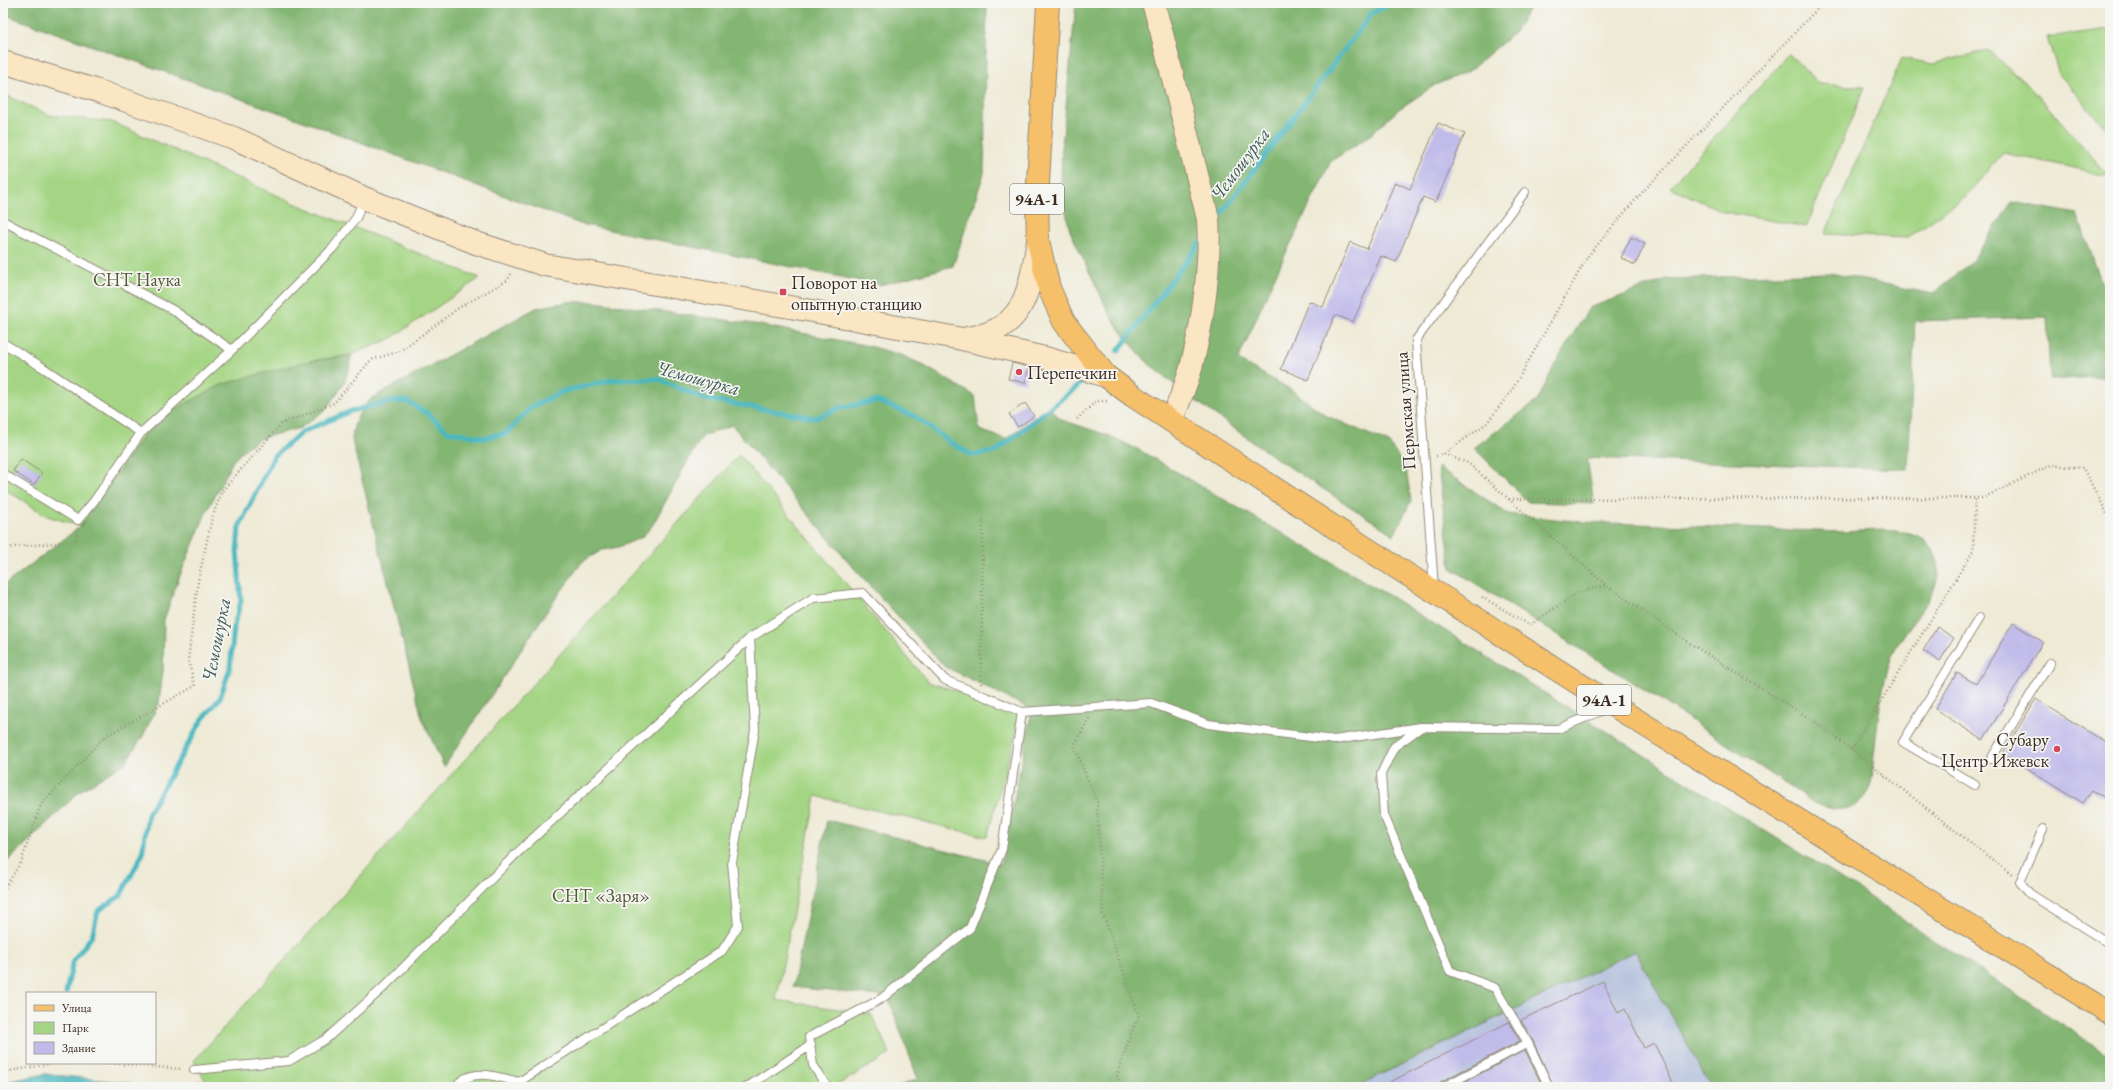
<svg xmlns="http://www.w3.org/2000/svg" width="2113" height="1090" font-family="'EB Garamond',serif">
<rect width="100%" height="100%" fill="#f6f6f2"/>
<filter id="ink" filterUnits="userSpaceOnUse"><feTurbulence type="fractalNoise" baseFrequency=".025" numOctaves="2"/><feDisplacementMap in="SourceGraphic" scale="8" xChannelSelector="R" yChannelSelector="G"/><feConvolveMatrix kernelMatrix="1 2 1 2 8 2 1 2 1" color-interpolation-filters="sRGB"/></filter>
<filter id="wash" filterUnits="userSpaceOnUse"><feTurbulence type="fractalNoise" baseFrequency=".012" numOctaves="4" result="noise"/><feDisplacementMap in="SourceGraphic" scale="16" xChannelSelector="R" yChannelSelector="G"/><feGaussianBlur stdDeviation="0.9" result="paint"/><feColorMatrix in="noise" values="0 0 0 0 0 0 0 0 0 0 0 0 0 0 0 0 0 1.4 0 .05"/><feComposite in="paint" operator="in"/></filter>
<g filter="url(#wash)">
<rect width="100%" height="100%" fill="#eeead5"/>
<!-- industrial -->
<path fill="#b9c5de" d="M1635 951 1711 1087H1355Z"/>
<!-- green -->
<path fill="#a4d584" stroke="#708051" d="M2110 29V133L2059 74 2047 37Z
M1988 50 2033 90 2110 177 2066 166 2003 153 1965 197 1907 238 1825 234 1902 58 1933 64Z
M1789 54 1820 84 1865 87 1806 227 1724 212 1670 187Z
M3 94 49 115 112 122 301 206 480 278 390 339 351 355 305 362 155 419 81 526 47 516 3 488Z
M739 455 928 682 1022 712 987 837 816 796 776 1000 871 1014 890 1054 834 1087H209L194 1061Z"/>
<!-- forest -->
<path fill="#83b672" stroke="#5f7048" d="M3 3H987L984 173 953 266 880 285 580 224 317 126 3 14Z
M1076 3H1532L1515 32 1469 71 1435 85 1399 109 1368 137 1331 161 1274 278 1238 360 1290 389 1327 416 1389 443 1406 469 1411 501 1394 535 1271 455 1181 390 1148 363 1124 336 1111 317 1070 231 1061 187 1062 146Z
M2012 202 2077 214 2110 306V376L2050 380 2047 317 1915 321 1908 469 1587 458 1594 504 1528 502 1474 448 1538 400 1555 364 1589 308 1667 279 1830 273 1933 294 1972 261Z
M567 302H594L754 324 869 346 901 355 921 364 975 396 979 430 1006 439 1048 407 1062 420 1110 436 1139 450 1393 598 1837 876 2110 1056V1087H1711L1635 951 1355 1087H897L918 1079 888 997 793 987 827 820 1001 864 1032 710 944 666 852 566 732 425 703 436 695 448 652 526 642 537 619 547 602 550 582 562 547 611 444 767 422 718 352 440C353 422 359 411 372 398L536 308Z
M351 355 349 370 343 385 325 410 300 428 261 438 247 447 233 461 206 513 176 585 164 620 163 671 159 703 143 736 125 763 80 791 3 866V586L81 526 155 420 223 384 305 362Z
M1438 467 1508 514 1583 522 1843 532C1865 531 1903 526 1923 539 1926 541 1929 546 1931 549 1957 579 1909 622 1895 649 1891 657 1888 668 1886 677 1879 702 1877 730 1874 755 1872 769 1874 784 1865 796 1851 814 1833 811 1814 803L1661 700 1451 568Z"/>
<!-- water -->
<path fill="#48b7c0" stroke="#42706f" d="M45 1074 130 1083 141 1087H3V1085L11 1081Z"/>
<g fill="none" stroke-linecap="round" stroke-linejoin="round">
<!-- stream -->
<path stroke="#48b7c0" stroke-width="5" d="M1215 222 1372 13 1393 3
M1118 351 1201 242
M66 993 73 961 92 936 98 911 120 896 142 855 148 814 202 720 220 698 230 668 234 626 241 601 237 551 239 527 274 456 302 432 351 411 388 402 406 401 427 413 447 431 484 438 507 433 531 407 564 391 613 380 659 379 704 399 816 418 839 408 877 401 914 416 951 443 972 455 995 452 1083 382"/>
</g>
<g id="blocks">
<!-- building -->
<path fill="#c1bbea" d="M1438 123 1465 134 1436 202 1423 197 1396 262 1381 256 1353 322 1335 315 1308 380 1281 369 1309 301 1323 307 1350 242 1367 249 1395 182 1410 189Z
M1631 237 1645 244 1635 265 1621 258Z
M1012 363 1029 367 1025 383 1008 379Z
M1025 403 1034 416 1018 427 1009 414Z
M21 459 42 473 34 485 13 471Z
M2013 623 2043 642 1983 740 1935 709 1957 673 1976 684Z
M1937 627 1954 638 1940 661 1923 651Z
M2036 699 2110 745V801L2092 790 2083 803 2003 753Z
M1603 981 1618 1013 1625 1009 1644 1048 1654 1043 1675 1087H1554L1533 1041 1521 1020Z
M1509 1022 1520 1041 1440 1082 1438 1087H1380Z
M1525 1050 1543 1087H1455Z"/>
</g>
</g>
<g filter="url(#ink)">
<use href="#blocks" fill-opacity="0" stroke="#948a7a" stroke-width="1"/>
<g fill="none" stroke-linecap="round" stroke-linejoin="round">
<!-- lane casing -->
<g stroke="#948a7a" stroke-width="10">
<path id="lane" d="M3 221 173 310 232 350
M3 343 42 367 141 433
M3 474 78 520 94 501 141 433 232 350 333 248 356 218 364 198
M1434 588 1416 340 1525 192
M1420 728 1394 747 1381 774 1384 815 1450 971 1495 988 1528 1043
M1991 759 2050 663
M1975 785 1903 742 1979 618
M2043 829 2020 882 2030 894 2110 944
M194 1070 289 1061 326 1039 383 988 516 854 750 638 813 598 863 593 945 680 1022 712 1151 703 1208 724 1334 740 1421 727 1558 729 1611 707
M455 1087C471 1066 499 1077 519 1082L722 951 738 926 732 862 755 730 750 638
M747 1087 811 1045
M827 1087 813 1065 809 1037 881 999 970 928 1002 849 1022 712
M1443 1087 1528 1043 1549 1087"/>
</g>
<!-- secondary casing -->
<g stroke="#948a7a" stroke-width="24">
<path id="secondary" d="M1153 3 1161 30 1208 219C1211 267 1203 322 1191 368 1186 386 1178 403 1172 420
M3 62 98 91 234 138 364 198 476 243 545 265 807 310 962 339 1049 359 1106 376
M968 338C1026 330 1029 290 1038 241"/>
</g>
<!-- primary casing -->
<g stroke="#948a7a" stroke-width="24">
<path id="primary" d="M1048 3 1037 201 1038 241 1049 288 1064 322 1106 376 1133 396 1369 550 1614 706 2110 1013"/>
</g>
<!-- path -->
<path stroke="#948a7a" stroke-width="2.5" stroke-dasharray="1 3" stroke-linecap="butt" d="M1077 419 1096 401H1107
M1444 454 1487 423 1512 390 1588 256 1635 200 1823 3
M1436 456 1444 454 1468 463 1606 585 1691 644 1820 725 2012 875
M1509 499 1983 498 2051 465 2083 468 2110 519
M3 548 77 541V531
M1482 597 1530 625 1577 593 1606 585
M981 684 983 518
M1089 718 1074 746 1097 802 1103 914 1139 1017 1133 1028 1117 1075 1122 1087
M1851 750 1973 551 1975 498
M3 891 21 862 41 805 104 737 195 686 188 660 198 581 212 518 222 491 281 424 334 403 371 360 400 351 460 307 508 280 511 274
M107 1063 182 1069
M3 1072 57 1063
M197 1082 198 1087"/>
<!-- lane -->
<use href="#lane" stroke="#fff" stroke-width="8"/>
<!-- secondary -->
<use href="#secondary" stroke="#fbe6c4" stroke-width="22"/>
<!-- primary -->
<use href="#primary" stroke="#f6c06b" stroke-width="22"/>
</g>
</g>
<!-- markers -->
<g fill="#d1495b" stroke="#f6f6f2" stroke-width="1.5">
<rect x="779" y="288" width="8" height="8" rx="2"/>
<circle cx="1019" cy="372" r="4"/>
<circle cx="2057" cy="749" r="4"/>
</g>
<g text-anchor="middle" dominant-baseline="central" stroke-width="3.5" stroke-linejoin="round" paint-order="stroke">
<!-- shield labels -->
<g fill="#f6f6f2" stroke="#73675e" stroke-width="1">
<rect x="1010" y="184" width="54" height="30" rx="3"/>
<rect x="1577" y="685" width="54" height="30" rx="3"/>
</g>
<g font-size="17" font-weight="bold" fill="#3b2a1e">
<text x="1037" y="199">94А-1</text>
<text x="1604" y="700">94А-1</text>
</g>
<!-- park labels -->
<g font-size="18" fill="#555538" stroke="#f6f6f2">
<text x="137" y="279">СНТ Наука</text>
<text x="601" y="895">СНТ «Заря»</text>
</g>
<!-- poi labels -->
<g font-size="18" fill="#3b2a1e" stroke="#f6f6f2" text-anchor="start">
<text x="791" y="282">Поворот на<tspan x="791" dy="21">опытную станцию</tspan></text>
<text x="1027" y="372">Перепечкин</text>
<text x="2049" y="739" text-anchor="end">Субару<tspan x="2049" dy="21">Центр Ижевск</tspan></text>
</g>
<!-- street labels -->
<g font-size="18" fill="#3b2a1e" stroke="#f6f6f2">
<text transform="translate(1405 411) rotate(-94)">Пермская улица</text>
</g>
<!-- water labels -->
<g font-size="19" font-style="italic" fill="#405b57" stroke="#f6f6f2">
<text transform="translate(1240 164) rotate(-53)">Чемошурка</text>
<text transform="translate(698 378) rotate(15)">Чемошурка</text>
<text transform="translate(216 640) rotate(-79)">Чемошурка</text>
</g>
</g>
<!-- margin -->
<rect width="2113" height="1090" fill="none" stroke="#f6f6f2" stroke-width="16"/>
<!-- legend -->
<rect x="26" y="992" width="130" height="72" fill="#f6f6f2" stroke="#aba49d"/>
<rect x="34" y="1005" width="20" height="6" fill="#f6c06b" stroke="#aba49d"/>
<text x="62" y="1012" font-size="12" fill="#3b2a1e">Улица</text>
<rect x="34" y="1022" width="20" height="12" fill="#a4d584" stroke="#aba49d"/>
<text x="62" y="1032" font-size="12" fill="#3b2a1e">Парк</text>
<rect x="34" y="1042" width="20" height="12" fill="#c1bbea" stroke="#aba49d"/>
<text x="62" y="1052" font-size="12" fill="#3b2a1e">Здание</text>
</svg>
